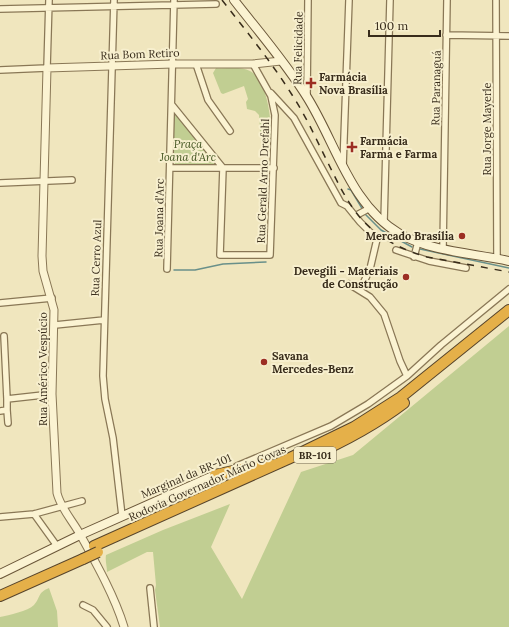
<svg xmlns="http://www.w3.org/2000/svg" width="509" height="627" font-family="Lora,serif">
<rect width="100%" height="100%" fill="#f0e6be"/>
<!-- green -->
<path fill="#c1ce92" d="M216 68C226 69 241 66 250 71 268 80 272 123 271 141L266 140 260 132 259 115 255 111 247 109 246 102 248 99 244 86 223 94 221 93 213 73Z
M174 110 216 161 214 165 175 164 174 162Z
M509 326V627H160L155 590 156 585 153 552H147L107 572C107 566 105 561 106 555L163 530 230 504 211 547 242 599 301 472 353 455Z
M49 588 57 611 58 627H0V617C9 615 28 611 34 605 41 597 37 593 49 588Z"/>
<g fill="none" stroke-linecap="round" stroke-linejoin="round">
<!-- stream -->
<path stroke="#69908a" stroke-width="1.5" d="M348 189 351 190 363 210
M365 214 381 230 412 247
M420 249 509 268
M174 270H195L223 264 266 262"/>
<!-- minor casing -->
<g stroke="#897756" stroke-width="8">
<path id="minor" d="M114 0 103 376 105 399 113 438 122 516
M496 0 497 258
M0 9 216 4
M446 35 509 36
M196 64 208 100 230 131
M0 70 47 68 49 0
M271 93 294 118 341 203 347 206 360 222 377 239 370 269 360 290
M307 96 308 0
M172 105 223 168 220 255H270L275 115 271 96 253 64
M343 166 349 0
M170 168H274
M0 183 72 180
M355 216 370 208
M384 222 390 0
M443 248 447 0
M396 250 429 261 466 268
M414 257 418 242
M167 269 174 0
M349 284 370 297 384 314 400 361 407 376
M0 303 52 298
M55 325 104 320
M4 336 7 399 52 394
M7 410 8 423
M0 411 7 410V399
M237 466 331 426 368 404 407 376 441 345 509 289
M34 514 57 546
M0 517 34 514 82 501
M150 588 154 627
M83 605 93 610 107 627"/>
</g>
<!-- tertiary casing -->
<g stroke="#897756" stroke-width="9">
<path id="tertiary" d="M124 627C115 597 96 563 81 536 73 521 61 509 57 493L52 394 54 310 43 271 42 256 47 68 173 64H253L281 61"/>
</g>
<!-- secondary casing -->
<g stroke="#6b5739" stroke-width="10">
<path id="secondary" d="M234 0C259 32 286 63 307 97 336 143 350 205 400 234 432 252 473 253 509 261
M0 574 80 535 215 475"/>
</g>
<!-- motorway casing -->
<g stroke="#57442b" stroke-width="12">
<path id="motorway" d="M309 457C343 442 375 425 404 403
M215 475 269 463
M94 546 288 459 354 427 401 397 509 310
M0 596 83 559"/>
</g>
<!-- minor -->
<use href="#minor" stroke="#fbf3d2" stroke-width="5.5"/>
<!-- tertiary -->
<use href="#tertiary" stroke="#fbf3d2" stroke-width="7"/>
<!-- secondary -->
<use href="#secondary" stroke="#fbf3d2" stroke-width="8"/>
<!-- motorway -->
<use href="#motorway" stroke="#e5b049" stroke-width="10"/>
<!-- rail -->
<path stroke="#382c1b" stroke-width="1.5" stroke-dasharray="7 7" stroke-linecap="butt" d="M222 0C247 32 273 64 294 98 308 120 318 143 329 165 342 191 354 217 378 234 393 245 410 252 427 257L509 272"/>
<!-- motorway-bridge casing -->
<g stroke="#57442b" stroke-width="12" stroke-linecap="butt">
<path id="motorway-bridge" d="M83 559 98 552"/>
</g>
<!-- motorway-bridge -->
<use href="#motorway-bridge" stroke="#e5b049" stroke-width="10"/>
</g>
<!-- markers -->
<g fill="#9c2e23" stroke="#f7efce" stroke-width="1.5">
<path d="M309 77h4v4h4v4h-4v4h-4v-4h-4v-4h4z"/>
<path d="M350 141h4v4h4v4h-4v4h-4v-4h-4v-4h4z"/>
<circle cx="462" cy="236" r="4"/>
<circle cx="406" cy="277" r="4"/>
<circle cx="264" cy="362" r="4"/>
</g>
<g text-anchor="middle" dominant-baseline="central" stroke-width="4" stroke-linejoin="round" paint-order="stroke">
<!-- shield labels -->
<rect fill="#f7efce" stroke="#716651" stroke-width="1" x="294" y="447" width="42" height="16" rx="3"/>
<g font-size="10" font-weight="bold" fill="#382c1b">
<text x="315" y="455">BR-101</text>
</g>
<!-- street labels -->
<g font-size="11" fill="#382c1b" stroke="#f7efce">
<text transform="translate(298 48) rotate(-89)">Rua Felicidade</text>
<text transform="translate(140 54) rotate(-2)">Rua Bom Retiro</text>
<text transform="translate(436 88) rotate(-89)">Rua Paranaguá</text>
<text transform="translate(487 129) rotate(-90)">Rua Jorge Mayerle</text>
<text transform="translate(263 181) rotate(-88)">Rua Gerald Arno Drefahl</text>
<text transform="translate(159 218) rotate(-89)">Rua Joana d'Arc</text>
<text transform="translate(96 258) rotate(-88)">Rua Cerro Azul</text>
<text transform="translate(43 369) rotate(-90)">Rua Américo Vespúcio</text>
<text transform="translate(186 476) rotate(-23)">Marginal da BR-101</text>
<text transform="translate(207 483) rotate(-24)">Rodovia Governador Mário Covas</text>
</g>
<!-- poi labels -->
<g font-size="11" font-weight="bold" fill="#382c1b" stroke="#f7efce" text-anchor="start">
<text x="319" y="77">Farmácia<tspan x="319" dy="13">Nova Brasília</tspan></text>
<text x="360" y="141">Farmácia<tspan x="360" dy="13">Farma e Farma</tspan></text>
<text x="454" y="236" text-anchor="end">Mercado Brasília</text>
<text x="398" y="271" text-anchor="end">Devegili - Materiais<tspan x="398" dy="13">de Construção</tspan></text>
<text x="272" y="356">Savana<tspan x="272" dy="13">Mercedes-Benz</tspan></text>
</g>
<!-- park labels -->
<g font-size="11" font-style="italic" fill="#435521" stroke="#f7efce">
<text x="188" y="144">Praça<tspan x="188" dy="13">Joana d'Arc</tspan></text>
</g>
</g>
<!-- scale -->
<path d="M369 30v6h71v-6" fill="none" stroke="#382c1b" stroke-width="2"/>
<text x="375" y="30" font-size="12" fill="#382c1b" stroke="#f7efce" stroke-width="3" paint-order="stroke">100 m</text>
</svg>
